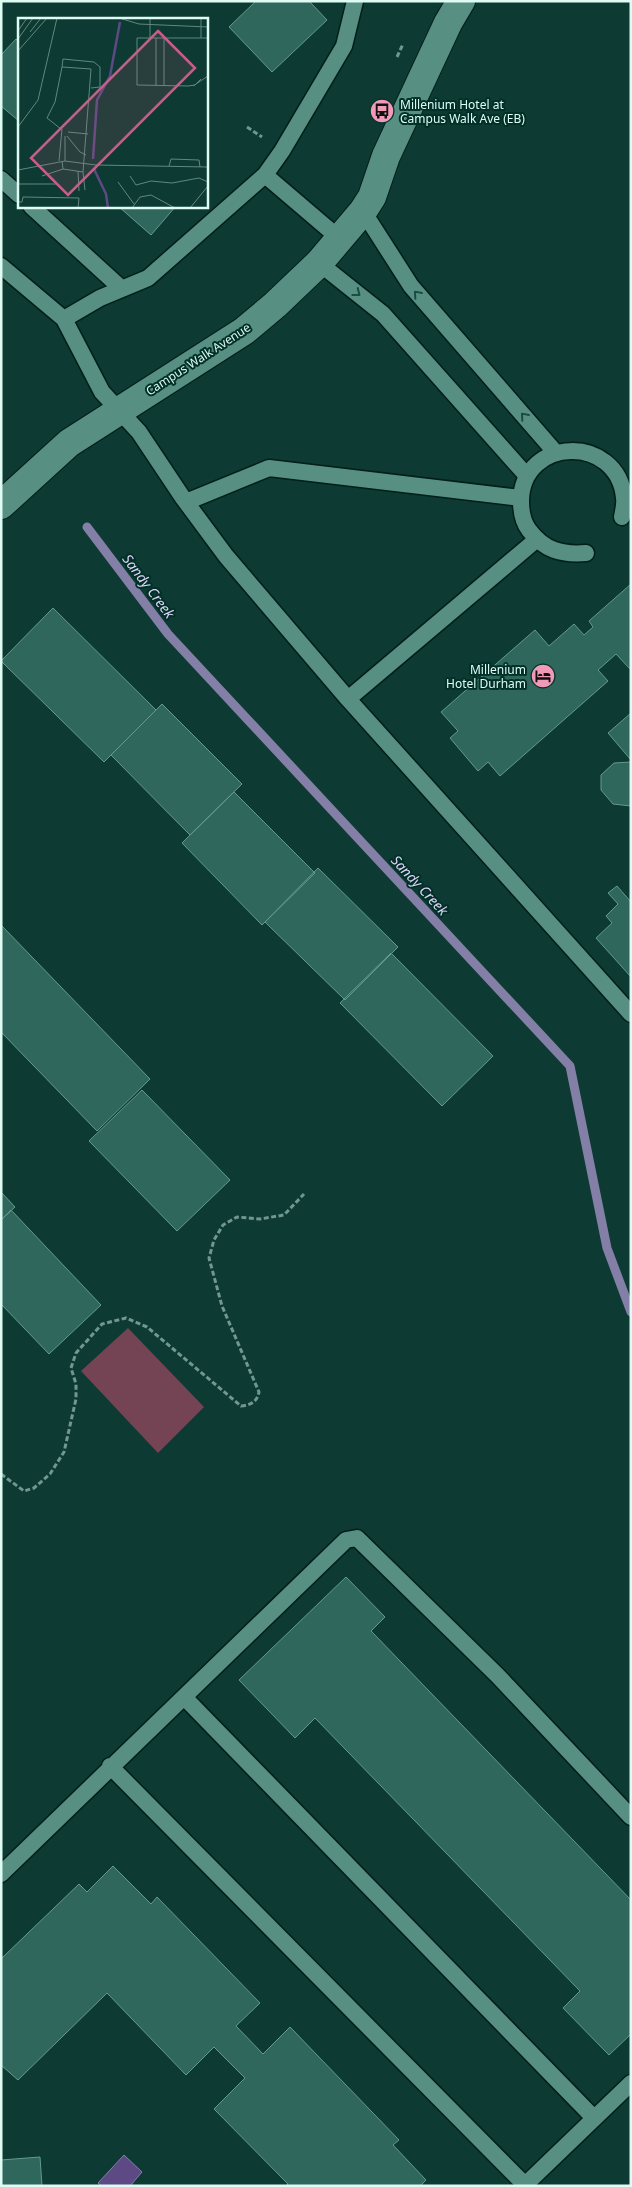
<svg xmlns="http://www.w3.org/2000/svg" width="632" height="2187" font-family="'Noto Sans',sans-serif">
<rect width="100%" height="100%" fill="#0d3a32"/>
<!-- green -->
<path fill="#744354" d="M128 1328 204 1407 158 1453 81 1371Z"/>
<!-- water -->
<path fill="#5d4984" stroke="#847fa6" d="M124 2155 142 2172 130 2186H101L98 2183Z"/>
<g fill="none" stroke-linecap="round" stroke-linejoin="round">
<!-- stream -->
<path stroke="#847fa6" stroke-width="9" d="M87 527 168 634 570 1066 607 1248 631 1312"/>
</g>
<!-- building -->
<path fill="#2f675c" stroke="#639b8e" d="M256 1H309L327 20 272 72 229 27Z
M16 39 19 42V121L1 106V55Z
M118 206H176L151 235Z
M631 584V670L616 654 598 670 608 681 500 776 488 762 478 771 450 738 458 731 441 712 535 630 549 646 574 624 584 635 593 627 589 621Z
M53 608 156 710 104 762 1 661Z
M162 704 242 784 190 835 111 755Z
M631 713V760L608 733Z
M631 762V806L613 804 601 790V775L614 763Z
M234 792 315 873 262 925 182 843Z
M318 868 398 947 345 1000 265 922Z
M617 886 631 902V977L596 938 612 923 606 916 618 904 608 893Z
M1 925 150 1079 97 1131 1 1032Z
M391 953 493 1056 442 1106 340 1003Z
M142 1090 230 1180 177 1231 89 1141Z
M1 1192 15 1207 1 1220Z
M11 1210 101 1305 49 1354 1 1304V1220Z
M346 1577 385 1617 371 1631 631 1900V2034L609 2055 563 2008 580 1991 315 1718 295 1738 239 1680Z
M113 1866 151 1904 157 1897 260 2003 236 2026 263 2054 290 2027 399 2140 393 2145 426 2180 420 2186H286L288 2184 214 2109 245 2078 214 2047 186 2075 107 1993 18 2080 1 2065V1959L79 1884 87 1892Z
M40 2157 42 2186H1V2160Z"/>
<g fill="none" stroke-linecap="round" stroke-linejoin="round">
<!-- lane casing -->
<g stroke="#021f1a" stroke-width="19">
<path id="lane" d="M265 175 282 151 344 46 355 1
M1 179 19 195
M31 206 122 289
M363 211 411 286 556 453
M340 239 265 175 148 278 100 298 64 319 102 392 139 432 183 498 226 556 348 699 631 1014
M319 263 383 314 527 476
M1 266 64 319
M186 502 269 468 521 498
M586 553C561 555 544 550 529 530 523 522 521 511 521 501 522 436 618 434 624 498 625 504 623 511 622 517
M348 699 536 540
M185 1698 594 2118
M110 1766 525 2185
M1 1874 346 1540 357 1538 498 1676 631 1817
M524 2186 631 2083"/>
</g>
<!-- street casing -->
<g stroke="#021f1a" stroke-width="30">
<path id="street" d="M1 505 69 443 244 331 275 305 319 263 363 211 372 197 386 156 448 23 461 1"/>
</g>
<!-- path -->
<path stroke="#71978f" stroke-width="3" stroke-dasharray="5 2.5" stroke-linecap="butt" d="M397 57 403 44
M247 127 262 137
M1 1474 24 1491 34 1488 50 1474 64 1452 76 1399V1384L71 1368 76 1353 102 1324 126 1318 147 1327 241 1406C251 1405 257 1402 259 1392L222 1306 209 1258 214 1240 223 1225 237 1217 260 1219 284 1215 304 1194"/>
<!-- lane -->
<use href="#lane" stroke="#578f83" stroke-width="16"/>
<!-- street -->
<use href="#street" stroke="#578f83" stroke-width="28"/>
</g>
<!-- one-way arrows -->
<defs><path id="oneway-chevron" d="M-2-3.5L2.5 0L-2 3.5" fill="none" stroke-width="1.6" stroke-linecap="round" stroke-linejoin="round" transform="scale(1.25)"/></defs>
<g stroke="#1b4c43">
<use href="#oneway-chevron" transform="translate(357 293) rotate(38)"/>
<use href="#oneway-chevron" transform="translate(417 294) rotate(-131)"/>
<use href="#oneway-chevron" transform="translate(524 416) rotate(-131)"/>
</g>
<!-- icons -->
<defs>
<g id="bus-disc" transform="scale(1.25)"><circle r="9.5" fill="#f09ab7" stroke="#013028"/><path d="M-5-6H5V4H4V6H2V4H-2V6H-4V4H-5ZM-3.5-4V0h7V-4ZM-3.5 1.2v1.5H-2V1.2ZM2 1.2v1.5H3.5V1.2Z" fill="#111"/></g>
<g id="hotel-disc" transform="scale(1.25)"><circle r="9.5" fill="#f09ab7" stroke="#013028"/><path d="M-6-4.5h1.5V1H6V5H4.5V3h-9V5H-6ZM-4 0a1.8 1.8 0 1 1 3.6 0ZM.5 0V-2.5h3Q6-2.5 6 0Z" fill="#111"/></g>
</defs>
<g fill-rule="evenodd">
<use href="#bus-disc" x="382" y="111"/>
<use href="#hotel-disc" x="543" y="676"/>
</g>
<g text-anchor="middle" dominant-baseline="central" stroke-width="4" stroke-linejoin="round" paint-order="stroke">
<!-- poi labels -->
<g font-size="12" fill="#dffcf4" stroke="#013028" text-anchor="start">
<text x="400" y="104">Millenium Hotel at<tspan x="400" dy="14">Campus Walk Ave (EB)</tspan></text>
<text x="526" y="669" text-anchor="end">Millenium<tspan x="526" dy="14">Hotel Durham</tspan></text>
</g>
<!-- street labels -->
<g font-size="12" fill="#dffcf4" stroke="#013028">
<text transform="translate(198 359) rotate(-33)">Campus Walk Avenue</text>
</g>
<!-- water labels -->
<g font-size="14" font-style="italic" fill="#dfd4f8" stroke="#013028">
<text transform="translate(149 586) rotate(53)">Sandy Creek</text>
<text transform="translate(420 885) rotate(47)">Sandy Creek</text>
</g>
</g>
<!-- overview -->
<g transform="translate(18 18)">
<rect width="190" height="190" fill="#0d3a32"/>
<path fill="none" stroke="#5d4984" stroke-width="2.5" d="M75 141 79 82 92 58 102 4M76 151 88 176 90 190"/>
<path fill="none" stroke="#618880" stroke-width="1" d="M101 0 121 6 190 9M0 13 9 0M12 14 23 0M132 20V0M183 20V0M0 21 15 0M0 33 29 0M44 49 45 41 76 44 82 49V69L73 70M183 61 177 67 170 68 119 67V20H190M138 68V20M146 68V20M175 68 190 58M0 109 20 82 39 0M43 111 29 100 37 84 44 49 73 51 65 154 45 151 44 143M50 114 70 116M49 118 62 134 68 137M41 143 44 111M47 143V118M151 148 153 141 181 142 182 149M0 152 47 143 78 147 190 149M60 153 61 173M65 154 67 172M24 158 45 151M112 158 118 167 133 163 154 165 181 160 190 164M100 164 116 186M0 166H39M0 184H4L5 179 61 180 60 190M114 190 122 179 133 177 157 190M172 190 190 168"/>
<path fill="#cb5c89" fill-opacity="0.15" stroke="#cb5c89" stroke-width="2.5" d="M140 13 177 50 50 177 13 140Z"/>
<rect width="190" height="190" fill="none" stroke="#dffcf4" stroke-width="2.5"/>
</g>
<!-- border -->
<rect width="632" height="2187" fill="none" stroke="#dffcf4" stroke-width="5"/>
</svg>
